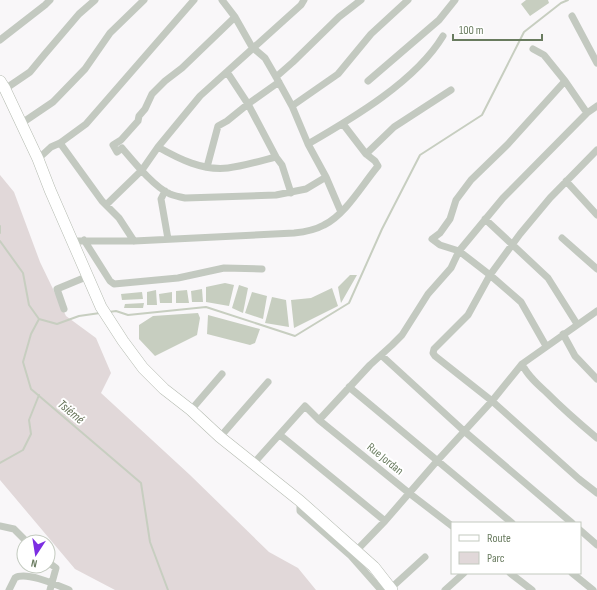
<svg xmlns="http://www.w3.org/2000/svg" width="597" height="590" font-family="'Sofia Sans Condensed',sans-serif">
<rect width="100%" height="100%" fill="#f9f7f9"/>
<!-- green -->
<path fill="#e1d8d9" d="M0 175 14 192 40 262 66 316 96 338 111 373 101 393 190 475 269 552 298 568 316 590H115L75 569 0 480Z"/>
<!-- water -->
<path fill="#c7cec0" d="M526 0H548L549 3 530 16 521 4Z
M350 275H357L341 303 338 287Z
M225 283 234 285 229 306 206 302V287Z
M239 285 248 288 243 313 232 308Z
M332 288 338 306 294 328 291 300 311 298Z
M202 289 203 302H192L191 291Z
M156 290 157 305H147V292Z
M187 290 189 303H176V291Z
M142 292 143 299 122 300 121 294Z
M172 292V303H160L159 294Z
M252 292 267 296 263 319 245 313Z
M272 297 286 300 289 327 265 323Z
M144 303 143 308H124L125 304Z
M198 313 200 318 197 335 155 356 139 339V325L153 316Z
M208 315 260 329 255 343 250 345 207 334Z"/>
<g fill="none" stroke-linecap="round" stroke-linejoin="round">
<!-- stream -->
<path stroke="#c7cec0" stroke-width="2" d="M0 226V233
M0 241 23 273 29 305 39 319 31 334 23 362 31 389 141 483 150 542 168 590
M109 312 116 311 128 315 206 307 295 336 349 303 382 229 420 155 482 115 524 32 561 3 568 0
M39 319 57 324 79 316 100 313
M0 463 23 450 31 434 29 420 39 395"/>
<!-- primary casing -->
<g stroke="#b5bbb1" stroke-width="12">
<path id="primary" d="M0 81 5 89 38 159 50 190 101 307 123 341 143 368 164 389 191 410 220 437 300 501 374 567 392 590"/>
</g>
<!-- minor -->
<path stroke="#c3c9c0" stroke-width="7" d="M222 0 235 17 252 47 265 58 276 77 292 106 308 144 326 177 341 212
M572 16 597 63
M235 17 182 68 165 81 152 94 145 109 139 116 138 121 121 140 113 145 117 152 122 148C134 162 154 187 170 194 175 196 180 197 185 198L276 195 306 189 326 177
M0 40 45 5 50 0
M533 49 544 55 565 81 587 113
M227 72 248 104 276 157 282 165 291 193
M276 77 293 62 339 17 361 0
M368 81 439 20 455 0
M5 89 30 72 44 55 79 14 95 0
M292 106 338 74 371 34 408 0
M22 123 53 102 85 69 110 33 144 0
M60 143 102 201 119 218 134 241
M308 144C353 118 416 81 443 36
M158 147C179 159 203 171 228 168 244 166 260 161 276 157
M597 150 550 198 520 234 490 275 468 315 434 349 433 353 435 356 492 401 579 479 597 493
M366 154 394 127 451 90
M38 159 51 147 60 143 86 124 194 0
M207 167 218 126 227 121 248 104 279 82
M566 181 597 215
M165 191 161 199 168 239
M106 205 142 170 158 147 200 96 301 5 304 0
M485 219 548 278 577 324
M562 238 597 269
M84 240 110 281 114 284 178 278 224 268 262 269
M73 241H134L294 233C304 232 315 230 324 225 346 214 362 185 378 166L375 161 366 154 343 124
M64 309 57 289 86 277
M563 334 575 356 597 379
M546 346 521 302 490 275 459 251 440 245 432 239 440 233 450 219 456 200 471 180 508 144 565 81
M381 355 464 431 572 523
M522 364C527 375 537 384 546 392 562 408 579 423 597 438
M349 387 512 523
M191 410 222 374
M319 420 370 365 392 345 402 335 428 294 451 268 459 251 503 198 587 113 597 106
M280 435 385 521
M220 437 268 382
M253 464 305 406 319 420 409 493 452 526
M300 501V511L350 555 381 590
M0 526 14 529 27 542
M580 530 597 545
M356 551 385 521 437 461 492 401 522 364 597 311
M48 562 56 568 50 590
M510 573 532 590
M572 573 593 590
M391 588 425 557
M9 590 15 578C26 571 57 585 69 590
M445 590 464 573"/>
<!-- primary -->
<use href="#primary" stroke="#fff" stroke-width="11"/>
</g>
<g text-anchor="middle" dominant-baseline="central" stroke-width="4" stroke-linejoin="round" paint-order="stroke">
<!-- street labels -->
<g font-size="12" fill="#697b5f" stroke="#fff">
<text transform="translate(385 459) rotate(39)">Rue Jordan</text>
</g>
<!-- water labels -->
<g font-size="13" font-style="italic" fill="#68745a" stroke="#fff">
<text transform="translate(71 412) rotate(40)">Tsiémé</text>
</g>
</g>
<!-- legend -->
<rect x="451" y="522" width="130" height="52" fill="#ffffff" stroke="#c3cabf"/>
<rect x="459" y="535" width="20" height="6" fill="#ffffff" stroke="#c3cabf"/>
<text x="487" y="542" font-size="12" fill="#697b5f">Route</text>
<rect x="459" y="552" width="20" height="12" fill="#e1d8d9" stroke="#c3cabf"/>
<text x="487" y="562" font-size="12" fill="#697b5f">Parc</text>
<!-- north arrow -->
<g transform="translate(36 554) rotate(192)"><circle r="19" fill="#ffffff" stroke="#c3cabf"/>
<path d="M0-3L7 15L0 10L-7 15Z" fill="#7c2ee2"/>
<text y="-6" font-size="11" font-weight="bold" text-anchor="middle" fill="#697b5f">N</text>
</g>
<!-- scale -->
<path d="M453 34v6h89v-6" fill="none" stroke="#697b5f" stroke-width="2"/>
<text x="459" y="34" font-size="12" fill="#697b5f" stroke="#ffffff" stroke-width="3" paint-order="stroke">100 m</text>
</svg>
